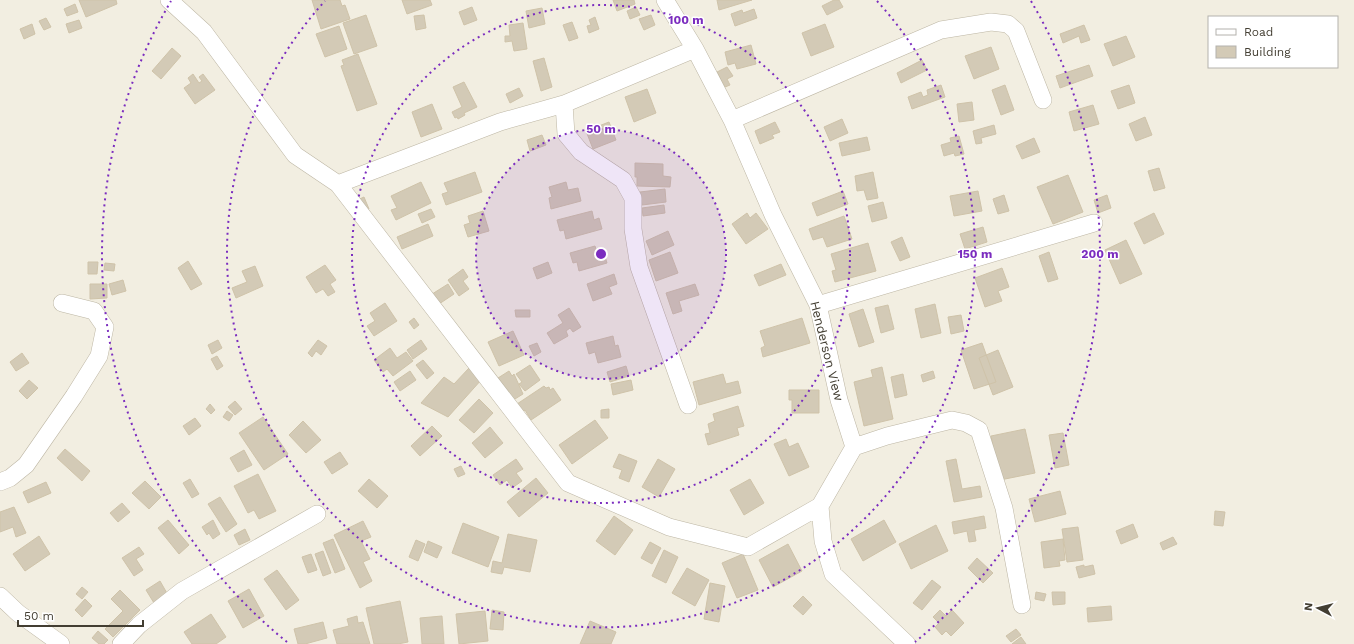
<svg xmlns="http://www.w3.org/2000/svg" width="1354" height="644" font-family="'Work Sans',sans-serif">
<rect width="100%" height="100%" fill="#f2eee1"/>
<!-- building -->
<path fill="#d3cab6" stroke="#cfc3a9" d="M79 0H116L117 4 86 17Z
M312 0H340L342 6 345 5 350 19 321 29Z
M402 0H430L432 5 407 14Z
M613 0H634L635 4 617 11Z
M717 0H752L719 10Z
M834 0H839L843 7 827 15 822 6Z
M75 4 78 12 67 16 64 9Z
M472 7 477 20 464 25 459 12Z
M636 7 640 15 630 19 627 11Z
M542 8 545 24 529 28 526 11Z
M754 9 757 18 735 26 731 14 742 10 743 13Z
M366 15 377 46 354 54 343 23Z
M424 15 426 28 416 30 414 16Z
M651 15 655 25 644 30 639 19Z
M595 17 599 29 589 33 587 26 591 25 589 20Z
M46 18 51 27 44 30 39 21Z
M79 20 82 28 69 33 66 24Z
M572 22 578 38 569 41 563 25Z
M523 23 527 49 514 51 512 41 505 42V36H510L509 25Z
M32 24 35 34 24 39 20 29Z
M825 24 834 47 811 56 802 33Z
M1084 25 1090 40 1081 43 1079 36 1063 43 1060 34Z
M339 26 347 49 325 57 316 34Z
M1126 36 1135 57 1113 66 1104 44Z
M751 45 756 64 737 69 735 63 728 65 725 52Z
M991 47 999 69 974 79 965 56Z
M172 48 181 56 161 79 152 71Z
M358 54 377 104 357 111 341 66 344 65 342 60Z
M544 58 552 87 541 91 533 61Z
M922 60 927 70 901 83 897 73Z
M1089 65 1093 76 1060 88 1056 76Z
M727 67 733 76 727 79 730 85 725 87 717 72Z
M193 74 199 83 202 81 199 77 203 74 215 90 195 104 184 88 191 83 188 78Z
M464 82 477 107 464 113 465 115 458 119 457 117 455 118 452 112 462 107 453 87Z
M941 85 945 97 912 109 908 97 921 92 923 97 928 95 927 90Z
M1005 85 1014 110 1001 115 992 90Z
M1129 85 1135 103 1118 109 1111 91Z
M519 88 523 96 510 103 506 94Z
M647 89 656 113 634 122 625 97Z
M972 102 974 120 959 122 957 104Z
M432 104 442 129 421 137 412 112Z
M1093 105 1099 124 1074 131 1069 112Z
M1145 117 1152 135 1136 141 1129 124Z
M842 119 848 133 830 141 824 127Z
M609 122 616 140 593 149 586 131Z
M775 122 780 132 772 135 774 138 760 144 755 131Z
M994 125 996 134 981 138 982 143 976 144 973 131Z
M542 135 546 145 530 151 527 140Z
M959 136 964 154 955 156 954 153 944 156 941 145 951 142 950 138Z
M867 137 870 150 842 156 839 143Z
M1034 138 1040 152 1022 159 1016 146Z
M635 163 663 164V176L671 177 670 187 637 186V177H635Z
M1159 168 1165 188 1154 191 1148 171Z
M475 172 482 192 446 205 442 194 448 192 444 183Z
M873 172 878 198 867 200 864 190 857 191 855 176Z
M1068 175 1083 212 1053 224 1037 187Z
M421 182 431 203 396 220 391 210 397 208 391 196Z
M566 182 568 190 578 188 581 201 551 209 549 198 552 197 549 187Z
M665 189 666 202 642 205 640 192Z
M843 191 848 204 817 216 812 203Z
M978 191 982 211 954 216 950 196Z
M1004 195 1009 211 998 214 993 199Z
M1107 195 1111 208 1098 213 1094 200Z
M364 197 369 209 358 214 353 202Z
M883 202 887 218 872 222 868 206Z
M664 205 665 213 643 216 642 208Z
M431 209 435 217 422 223 418 214Z
M483 211 489 231 468 237 464 225 470 223 468 216Z
M592 211 594 220 599 218 602 229 566 239 564 230 560 231 557 220Z
M747 213 750 218 756 213 768 229 746 244 732 224Z
M1154 213 1164 234 1144 244 1134 223Z
M844 216 852 239 827 247 823 237 813 240 809 229Z
M428 224 433 236 402 249 397 237Z
M983 227 987 242 965 249 960 234Z
M668 231 674 245 652 255 646 241Z
M902 237 910 257 900 261 891 242Z
M1126 240 1142 274 1120 284 1105 250Z
M868 243 876 271 835 282 832 271 836 270 831 254Z
M595 246 598 255 604 253 607 263 579 271 577 262 573 263 570 253Z
M670 252 678 273 656 281 649 260Z
M1049 252 1058 279 1048 282 1039 256Z
M188 261 202 284 191 290 178 268Z
M88 262H98L97 274H88Z
M548 262 552 273 537 279 533 268Z
M105 263 115 264 114 271 104 270Z
M781 264 786 275 759 286 754 275Z
M325 265 336 280 330 284 335 292 328 296 323 289 316 293 306 277Z
M255 266 263 286 236 298 232 288 247 282 242 271Z
M1002 268 1009 287 998 291 1002 301 985 307 975 278Z
M463 269 468 277 463 281 469 289 459 296 448 280Z
M614 274 617 284 609 287 612 294 593 301 587 284Z
M123 280 126 291 112 295 109 284Z
M90 284H107V298L90 299Z
M448 284 454 294 436 306 429 296Z
M695 284 699 295 679 301 682 311 673 314 666 293Z
M385 303 397 321 374 336 367 326 375 321 370 313Z
M935 304 941 333 921 338 915 309Z
M888 305 894 329 881 333 875 308Z
M569 308 581 327 573 332 570 328 566 331 568 336 554 344 547 333 563 323 558 315Z
M863 309 874 342 859 347 849 314Z
M515 310H530V317H516Z
M961 315 964 331 951 334 948 317Z
M414 318 419 325 414 329 409 322Z
M802 318 810 343 763 357 761 348 765 346 760 331Z
M513 331 524 355 499 366 488 342Z
M613 336 615 346 618 345 621 357 598 363 595 352 589 354 586 343Z
M218 340 222 348 212 354 208 345Z
M318 340 327 346 321 355 316 351 312 357 308 353Z
M421 340 427 349 413 359 407 350Z
M537 343 541 352 534 356 529 346Z
M982 343 996 382 974 389 961 350Z
M390 348 397 358 406 352 413 361 393 376 387 369 383 372 374 360Z
M998 350 1013 387 993 395 979 358Z
M22 353 29 363 16 371 10 362Z
M217 356 223 366 217 370 211 359Z
M423 360 434 373 427 379 416 365Z
M530 365 540 380 525 391 519 384 522 382 516 374Z
M626 366 629 376 610 382 607 372Z
M882 367 893 419 864 426 854 382 873 377 871 370Z
M469 368 482 379 448 417 421 403 444 377 454 384Z
M410 371 416 380 400 391 394 382Z
M509 371 512 376 514 374 523 394 510 402 498 378Z
M933 371 935 378 923 382 921 375Z
M723 374 726 384 738 381 741 393 699 405 693 382Z
M903 374 907 395 895 398 891 377Z
M29 380 38 388 27 399 19 391Z
M631 380 633 390 613 395 611 384Z
M544 386 546 388 549 387 550 390 553 388 561 400 531 420 525 410 522 412 517 404Z
M789 390H819V413H792V400H789Z
M479 399 493 413 474 433 459 420Z
M235 401 242 409 235 415 228 407Z
M210 404 215 410 211 414 206 409Z
M738 406 744 426 737 428 739 435 708 445 705 434 710 433 708 424 715 421 713 414Z
M609 409V418H601V410Z
M227 411 233 415 229 421 223 417Z
M263 417 288 454 264 470 239 433Z
M195 418 201 426 189 435 183 426Z
M595 420 608 438 572 464 559 445Z
M303 421 321 440 306 453 289 435Z
M432 426 442 436 420 456 411 446Z
M490 427 503 443 485 458 472 443Z
M1025 429 1035 473 1000 480 991 436Z
M1063 433 1069 465 1055 468 1049 435Z
M786 439 789 447 798 443 809 467 789 476 774 444Z
M65 449 90 471 82 481 57 458Z
M244 450 252 465 238 472 230 458Z
M340 452 348 464 332 474 324 462Z
M619 454 637 461 629 482 619 478 622 470 613 467Z
M516 459 523 469 516 473 522 481 512 488 507 480 500 485 493 475Z
M658 459 675 469 659 497 642 487Z
M956 459 962 489 980 486 982 497 954 502 946 461Z
M461 466 465 474 458 477 454 469Z
M258 474 276 511 259 519 254 510 248 513 234 486Z
M536 478 548 493 519 517 507 502Z
M190 479 199 494 192 498 183 483Z
M369 479 388 496 377 508 358 491Z
M750 479 764 503 744 515 730 490Z
M145 481 161 497 149 509 132 493Z
M46 482 51 493 28 503 23 492Z
M1060 491 1066 514 1035 522 1029 499Z
M220 497 237 524 226 532 208 504Z
M122 503 130 512 118 522 110 513Z
M14 507 26 533 16 537 13 527 0 532V512Z
M1215 511 1225 512 1223 526 1214 525Z
M614 516 633 530 615 555 596 541Z
M984 516 986 528 974 530 976 541 969 542 967 531 954 534 952 522Z
M168 520 189 545 179 554 158 528Z
M213 520 220 534 213 539 209 533 207 535 202 527Z
M884 520 896 542 863 561 851 539Z
M363 521 371 537 361 541 370 559 363 562 372 581 360 588 334 535Z
M463 523 499 537 488 567 452 553Z
M1133 524 1138 537 1121 544 1116 531Z
M936 525 948 551 911 569 899 544Z
M1078 527 1083 560 1067 562 1062 529Z
M245 529 250 540 239 545 234 535Z
M508 534 537 540 530 572 504 567 502 574 491 572 493 561 502 563Z
M39 536 50 554 25 571 13 554Z
M1173 537 1177 544 1163 550 1160 543Z
M333 539 345 569 335 573 323 543Z
M1063 539 1065 560 1059 561 1060 566 1044 568 1041 542Z
M416 540 425 544 418 561 409 557Z
M428 541 442 547 437 558 424 552Z
M650 542 661 548 652 564 641 558Z
M788 544 802 571 773 587 759 560Z
M139 547 144 554 136 559 143 570 134 576 122 558Z
M664 550 678 557 666 583 652 576Z
M323 551 331 573 323 576 315 554Z
M311 554 317 570 308 573 302 557Z
M743 554 758 590 737 598 722 563Z
M977 558 993 573 983 583 968 568Z
M1084 565V567L1093 565 1095 574 1079 578 1076 567Z
M687 568 709 580 695 606 672 593Z
M277 570 299 600 286 610 264 579Z
M932 580 941 587 922 610 913 603Z
M160 581 168 595 154 603 146 590Z
M710 583 725 586 719 622 704 619Z
M82 587 88 592 82 599 76 594Z
M249 589 264 616 243 628 228 601Z
M120 590 140 610 113 637 105 629 123 611 111 599Z
M1036 592 1046 594 1044 601 1035 599Z
M1052 592H1065V604L1053 605Z
M803 596 812 605 803 615 793 606Z
M85 599 92 606 82 617 75 610Z
M400 601 408 642 398 644H374L366 608Z
M1111 606 1112 620 1088 622 1087 608Z
M492 610 504 612 503 630 490 629Z
M940 610 946 616 952 610 964 623 951 636 946 631 942 635 935 627 939 623 933 617Z
M485 611 488 641 459 644 456 614Z
M211 614 226 637 216 644H192L184 632Z
M357 616 358 623 363 622 370 644H337L333 630 349 626 347 619Z
M442 616 444 644H422L420 618Z
M590 621 616 632 611 644H580Z
M323 622 327 638 305 644H298L294 629Z
M1016 629 1021 635 1011 642 1006 636Z
M98 631 108 640 104 644H99L92 638Z
M1021 637 1026 644H1012Z"/>
<g fill="none" stroke-linecap="round" stroke-linejoin="round">
<!-- minor casing -->
<g stroke="#bdb6a4" stroke-width="18">
<path id="minor" d="M169 0 204 32 295 155 338 184 568 483 669 527 748 547 820 506
M665 0 695 49 732 120 773 215 818 305 839 400 854 447 820 506 823 541 833 574 907 644
M564 104 566 134 581 152 623 180 633 198V229L639 267 688 405
M732 120 941 30 991 22 1008 24 1016 31 1043 100
M338 184 500 122 564 104 695 49
M818 305 1094 223
M854 447 887 436 952 420 966 423 979 430 1004 508 1022 605
M0 482 10 478 26 465 74 396 99 356 105 327 94 311 62 303
M0 596 18 613 61 644
M121 644 139 625 182 591 317 514"/>
</g>
<!-- minor -->
<use href="#minor" stroke="#fff" stroke-width="17"/>
</g>
<!-- distance rings -->
<circle cx="601" cy="254" r="125" fill="#7b2cbf" fill-opacity=".12"/>
<g fill="none" stroke="#7b2cbf" stroke-width="2" stroke-dasharray="2 4">
<circle cx="601" cy="254" r="125"/>
<circle cx="601" cy="254" r="249"/>
<path d="M877 1A374 374 0 1 1 325 1"/>
<path d="M287 642A499 499 0 0 1 171 1M1031 1A499 499 0 0 1 915 642"/>
</g>
<g text-anchor="middle" dominant-baseline="central" stroke-width="3" stroke-linejoin="round" paint-order="stroke">
<!-- street labels -->
<g font-size="13" fill="#433e32" stroke="#fff">
<text transform="translate(827 351) rotate(76)">Henderson View</text>
</g>
</g>
<circle cx="601" cy="254" r="6" fill="#7b2cbf" stroke="#fff" stroke-width="2"/>
<g font-size="12" text-anchor="middle" font-weight="bold" fill="#7b2cbf" stroke="#fff" stroke-width="3" stroke-linejoin="round" paint-order="stroke">
<text x="686" y="24">100 m</text>
<text x="601" y="133">50 m</text>
<text x="975" y="258">150 m</text>
<text x="1100" y="258">200 m</text>
</g>
<!-- legend -->
<rect x="1208" y="16" width="130" height="52" fill="#ffffff" stroke="#b4b2ad"/>
<rect x="1216" y="29" width="20" height="6" fill="#ffffff" stroke="#b4b2ad"/>
<text x="1244" y="36" font-size="12" fill="#433e32">Road</text>
<rect x="1216" y="46" width="20" height="12" fill="#d3cab6" stroke="#b4b2ad"/>
<text x="1244" y="56" font-size="12" fill="#433e32">Building</text>
<!-- north arrow -->
<g transform="translate(1318 608) rotate(277)" stroke="#ffffff" stroke-width="3" paint-order="stroke">
<path d="M0-3L7 15L0 10L-7 15Z" fill="#433e32"/>
<text y="-6" font-size="11" font-weight="bold" text-anchor="middle" fill="#433e32">N</text>
</g>
<!-- scale -->
<path d="M18 620v6h125v-6" fill="none" stroke="#433e32" stroke-width="2"/>
<text x="24" y="620" font-size="12" fill="#433e32" stroke="#ffffff" stroke-width="3" paint-order="stroke">50 m</text>
</svg>
